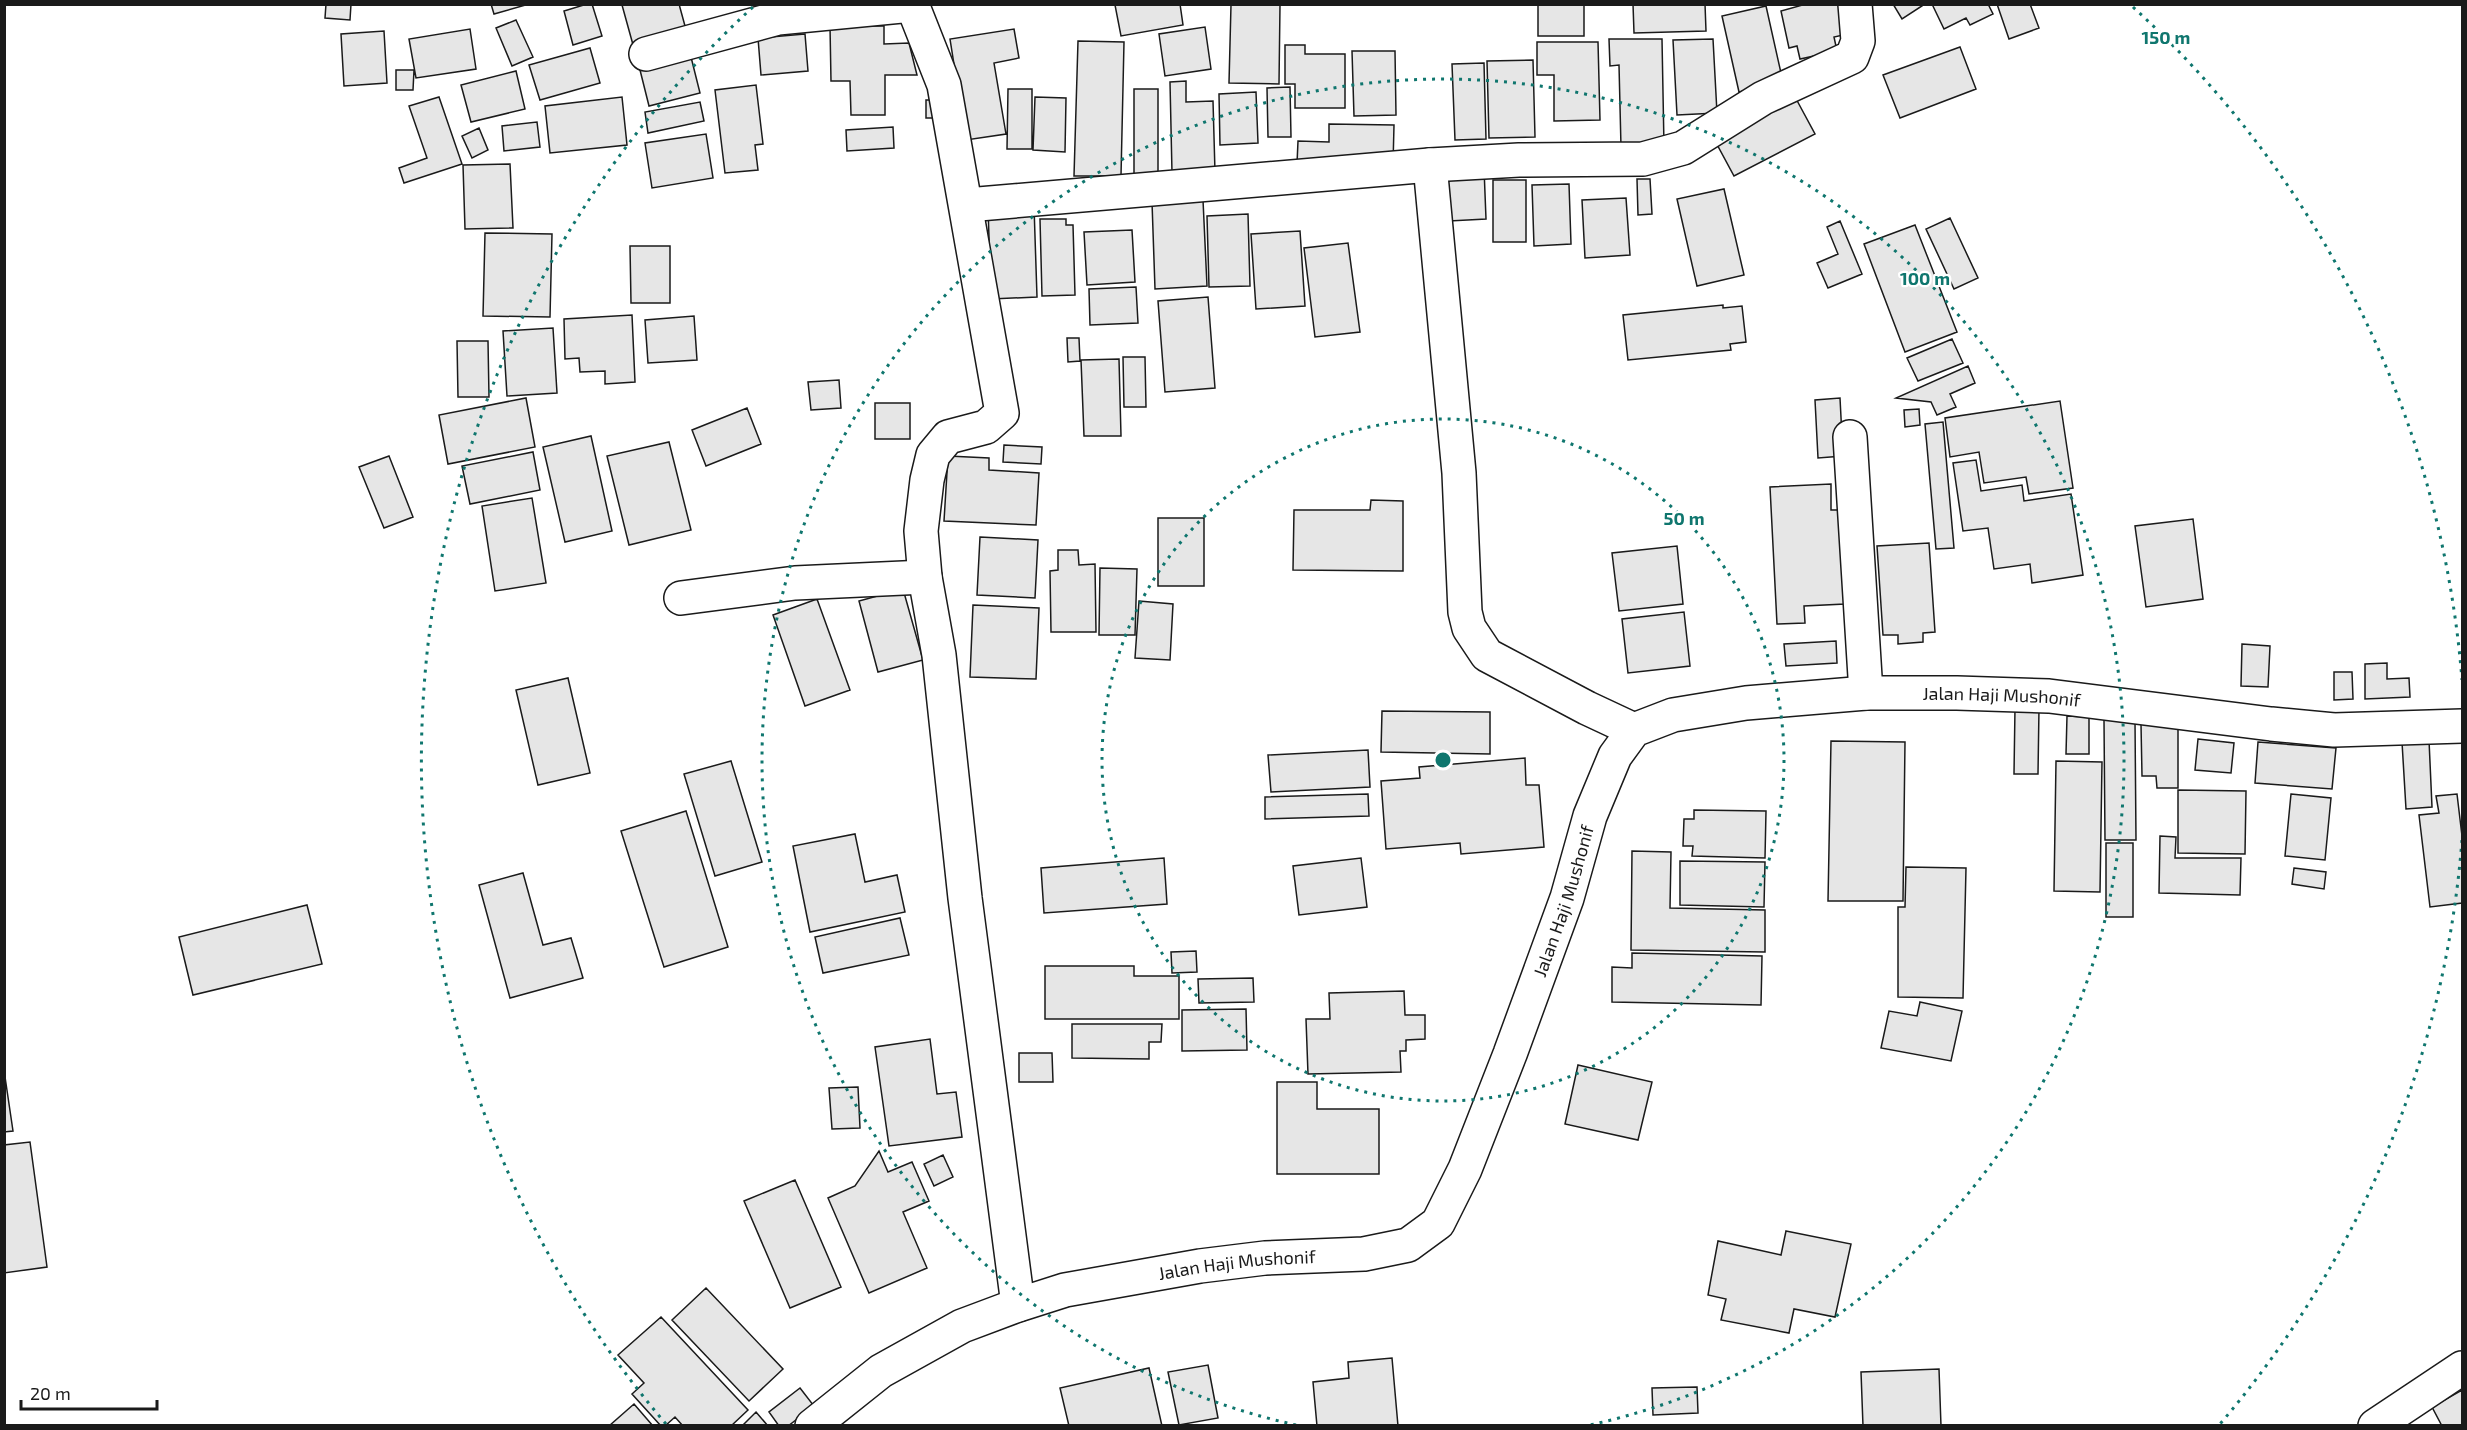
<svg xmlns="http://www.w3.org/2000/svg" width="2467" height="1430" font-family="'Exo 2',sans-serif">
<rect width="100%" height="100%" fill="#fff"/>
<!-- building -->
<path fill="#e6e6e6" stroke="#1a1a1a" stroke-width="1.5" d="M326 4H351L350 20 325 18Z
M491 4H529L494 14Z
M587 4H592L602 36 573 45 564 11Z
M679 4 688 37 635 52 622 5Z
M1180 4 1183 25 1121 36 1115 5Z
M1633 4H1705L1706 31 1634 33Z
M1806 4H1845L1852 33 1834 37 1837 51 1800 59 1797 46 1789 48 1781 11Z
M1893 4H1925L1902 19Z
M1932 4H1988L1993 14 1970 25 1966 18 1944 29Z
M1997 4H2030L2039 28 2009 39Z
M1231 5H1280L1279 84 1229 83Z
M1538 5H1584V36H1538Z
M1766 6 1783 82 1739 92 1722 16Z
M516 20 533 57 512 66 496 28Z
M830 26H884V44L909 43 917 75H885V115H851L850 81H831Z
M1205 27 1211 69 1165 76 1159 34Z
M470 29 476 69 416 78 409 39Z
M1014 29 1019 58 994 63 1006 134 966 140 950 39Z
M384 31 387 83 344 86 341 34Z
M805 34 808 71 761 75 758 38Z
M1609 39H1662L1664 146 1621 147 1619 65 1610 66Z
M1713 39 1717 113 1677 115 1673 40Z
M1078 41 1124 42 1121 176H1074Z
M1537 42H1598L1600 120 1554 121V75H1537Z
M1285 45H1305V54H1345V108H1295V84H1285Z
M1960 47 1976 89 1900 118 1883 75Z
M590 48 600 83 540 100 529 65Z
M689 49 700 93 649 106 638 62Z
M1352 51H1395L1396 115 1354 116Z
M1533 60 1535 137 1489 138 1487 61Z
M1484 63 1486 139 1455 140 1452 64Z
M396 70H414L413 90H396Z
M516 71 525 109 471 122 461 85Z
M1186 81V102L1213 101 1215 172 1172 173 1170 82Z
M756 85 763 144 755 145 758 170 725 173 715 90Z
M1290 87 1291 137H1268L1267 88Z
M1008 89H1032V149H1007Z
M1134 89H1158V175H1134Z
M1256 92 1258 143 1220 145 1219 94Z
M1794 95 1815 134 1734 176 1713 137Z
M439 97 462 164 404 183 399 168 427 158 409 106Z
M622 97 627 145 550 153 545 106Z
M1035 97 1066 98 1065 152 1033 150Z
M926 100H937V118H926Z
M700 102 704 121 648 133 645 112Z
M537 122 540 147 504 151 502 126Z
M1329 124 1394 125 1393 165 1297 164 1298 141 1329 142Z
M893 127 894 148 847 151 846 130Z
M479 128 488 150 472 158 462 136Z
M706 134 713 178 652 188 645 143Z
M510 164 513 228 465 229 463 165Z
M1484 168 1486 219 1449 221 1447 170Z
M1637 179H1650L1652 214 1638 215Z
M1493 180H1526V242H1493Z
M1569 184 1571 244 1534 246 1532 185Z
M1724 189 1744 275 1697 286 1677 199Z
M1626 198 1630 255 1585 258 1582 200Z
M1203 200 1207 286 1155 289 1152 202Z
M1034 206 1037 297 991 299 988 207Z
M1248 214 1250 286 1209 287 1207 216Z
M1950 218 1978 278 1954 289 1926 229Z
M1040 219H1066V225H1073L1075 295 1042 296Z
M1840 221 1862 274 1828 288 1817 263 1838 254 1827 227Z
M1915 225 1957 332 1905 352 1864 244Z
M1132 230 1135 282 1087 285 1084 232Z
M1300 231 1305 306 1256 309 1251 234Z
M485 233 552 234 550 317 483 316Z
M1348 243 1360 332 1315 337 1304 248Z
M630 246H670V303H631Z
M1136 287 1138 323 1090 325 1089 289Z
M1208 297 1215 388 1165 392 1158 301Z
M1723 305V308L1742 306 1746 342 1730 344 1731 350 1628 360 1623 315Z
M632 315 635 382 605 384V371L580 372 579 358 565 359 564 319Z
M694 316 697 360 648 363 645 320Z
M553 328 557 393 507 396 503 331Z
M1067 338H1079L1080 361 1068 362Z
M1952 339 1963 363 1918 381 1907 358Z
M457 341H488L489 397H458Z
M1123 357H1145L1146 407H1124Z
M1119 359 1121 436H1084L1081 360Z
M1968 366 1975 383 1950 394 1956 407 1937 415 1931 402 1896 398Z
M839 380 841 408 811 410 808 382Z
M526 398 535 447 448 464 439 415Z
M1840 398 1843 456 1818 458 1815 400Z
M2060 401 2073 488 2029 494 2026 477 1984 483 1979 452 1950 457 1945 418Z
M875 403H910V439H875Z
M747 408 761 444 706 466 692 430Z
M1919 409 1920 425 1905 427 1904 410Z
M1943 422 1954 548 1936 549 1925 424Z
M591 436 612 531 565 542 543 447Z
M669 442 691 530 629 545 607 456Z
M1004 445 1042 447 1041 464 1003 462Z
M533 452 540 490 470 504 462 466Z
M389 456 413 517 384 528 359 467Z
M948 456 989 458V470L1039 473 1036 525 944 521Z
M1976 460 1981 491 2022 485 2024 501 2071 494 2083 575 2032 583 2030 564 1994 569 1988 528 1963 531 1953 463Z
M1831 484V510H1840L1845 604 1804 606 1805 623 1777 624 1770 487Z
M532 498 546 583 495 591 482 506Z
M1371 500 1403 501V571L1293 570 1294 510H1370Z
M1158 518H1204V586H1158Z
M2193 519 2203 599 2146 607 2135 526Z
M980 537 1038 540 1035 598 977 595Z
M1929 543 1935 632 1923 633V642L1898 644V635H1883L1877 546Z
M1677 546 1683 604 1619 611 1612 553Z
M1058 550H1078L1079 565 1095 564 1096 632H1051L1050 571 1058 570Z
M1100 568 1137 569 1135 635H1099Z
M903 589 923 660 878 672 859 601Z
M817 599 850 690 805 706 773 615Z
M1139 601 1173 604 1170 660 1135 658Z
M973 605 1039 608 1036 679 970 677Z
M1684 612 1690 666 1628 673 1622 619Z
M1836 641 1837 663 1786 666 1784 644Z
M2242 644 2270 646 2268 687 2241 686Z
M2387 663V679L2409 678 2410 697 2365 699V664Z
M2334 672H2352L2353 699 2334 700Z
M568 678 590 773 538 785 516 690Z
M2015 708H2039L2038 774H2014Z
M1382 711 1490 712V754L1381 752Z
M2067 716 2089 717V754H2066Z
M2104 720H2135L2136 840H2105Z
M2141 724H2178V788H2157L2156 776H2142Z
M2198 739 2234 743 2231 773 2195 770Z
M2429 740 2432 807 2406 809 2402 742Z
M1831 741 1905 742 1903 901H1828Z
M2258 742 2336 748 2332 789 2255 783Z
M1368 750 1370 787 1271 792 1268 755Z
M1525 758 1526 785H1539L1544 847 1461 854 1460 843 1386 849 1381 781 1420 778 1419 767Z
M731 761 762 862 715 876 684 774Z
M2056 761 2102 762 2100 892 2054 891Z
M2178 790 2246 791 2245 854 2178 853Z
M1368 794 1369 816 1265 819V797Z
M2291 794 2331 798 2325 860 2285 856Z
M2457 794 2462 836V903L2430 907 2419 815 2439 813 2436 796Z
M1694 810 1766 811 1765 858 1692 856 1693 846H1683L1684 819H1694Z
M686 811 728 947 664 967 621 831Z
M855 834 865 882 897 875 905 912 810 932 793 846Z
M2160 836 2176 837 2175 858H2241L2240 895 2159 893Z
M2106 843H2133V917H2106Z
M1632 851 1671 852 1670 908 1765 910V952L1631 950Z
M1164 858 1167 904 1044 913 1041 868Z
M1361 858 1367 907 1299 915 1293 866Z
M1680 861 1765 862 1764 907 1680 905Z
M1906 867 1966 868 1963 998 1898 997V907H1905Z
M2294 868 2326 872 2324 889 2292 884Z
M523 873 543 945 571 938 583 978 510 998 479 885Z
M307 905 322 964 193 995 179 937Z
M900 918 909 955 823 973 815 937Z
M1196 951 1197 972 1172 973 1171 952Z
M1632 953 1762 956 1761 1005 1612 1002V967L1632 968Z
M1045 966H1134V976H1179V1019H1045Z
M1253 978 1254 1002 1199 1003 1198 979Z
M1404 991 1405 1015H1425V1039L1406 1040V1051H1400L1401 1072 1308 1074 1306 1019H1330L1329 993Z
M1920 1002 1962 1011 1951 1061 1881 1048 1889 1011 1917 1016Z
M1246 1009 1247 1050 1182 1051V1010Z
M1072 1024H1162L1161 1042H1149V1059L1072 1058Z
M930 1039 937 1094 956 1092 962 1137 889 1146 875 1047Z
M1019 1053H1052L1053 1082H1019Z
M1578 1065 1652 1082 1638 1140 1565 1124Z
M4 1070 13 1131 4 1132Z
M1277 1082H1317V1109H1379V1174H1277Z
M858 1087 860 1128 832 1129 829 1088Z
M30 1142 47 1267 4 1273V1145Z
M879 1151 888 1172 912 1162 929 1201 903 1212 927 1268 869 1293 828 1198 855 1186Z
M943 1155 953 1177 934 1186 924 1164Z
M795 1180 841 1287 790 1308 744 1201Z
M1786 1231 1851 1244 1835 1317 1794 1309 1789 1333 1721 1320 1726 1299 1708 1295 1718 1241 1781 1255Z
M706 1288 783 1369 749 1401 672 1320Z
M661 1317 748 1410 731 1426H683L675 1417 665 1426H661L632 1394 644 1383 618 1355Z
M1392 1358 1398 1426H1317L1313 1382 1349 1378 1348 1362Z
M1208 1365 1218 1418 1179 1425 1168 1372Z
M1149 1368 1162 1426H1069L1060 1388Z
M1939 1369 1941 1426H1863L1861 1372Z
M1697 1387 1698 1413 1653 1415 1652 1388Z
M800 1388 814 1406 788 1426H779L769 1412Z
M2462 1390V1426H2442L2432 1407Z
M634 1404 653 1426H609Z
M756 1412 768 1426H742Z"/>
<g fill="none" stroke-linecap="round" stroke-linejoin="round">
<!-- minor casing -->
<g stroke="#1a1a1a" stroke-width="36">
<g id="minor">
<path d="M912 4 944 85 1002 413 986 427 948 437 933 455 927 480 921 531 925 577 939 655 965 898 1018 1305"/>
<path d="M646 54 778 18 912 5"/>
<path d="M1430 165 1459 473 1465 612 1469 628 1487 655 1587 708 1634 730"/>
<path d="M967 205 1430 165 1519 160 1643 159 1683 148 1763 98 1852 57 1858 41 1855 4"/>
<path d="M1850 437 1866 693"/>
<path d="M681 598 795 583 925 577"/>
<path id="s1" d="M812 1426 881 1371 962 1326 1018 1305 1065 1290 1200 1266 1265 1258 1364 1254 1408 1245 1438 1223 1465 1169 1510 1054 1567 898 1590 816 1615 756 1634 730 1673 715 1746 703 1866 693H1957L2049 696 2271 724 2334 730 2462 726"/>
<path d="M2375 1426 2462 1368"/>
</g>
</g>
<!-- minor -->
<use href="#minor" stroke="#fff" stroke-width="33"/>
</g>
<!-- distance rings -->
<g fill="none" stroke="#0f766e" stroke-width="3" stroke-dasharray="3 6">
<circle cx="1443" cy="760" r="341"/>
<path d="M1296 1425A681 681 0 1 1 1590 1425"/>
<path d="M2462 840A1022 1022 0 0 1 2220 1424M666 1424A1022 1022 0 0 1 753 7M2133 7A1022 1022 0 0 1 2462 680"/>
</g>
<g text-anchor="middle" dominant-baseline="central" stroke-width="4.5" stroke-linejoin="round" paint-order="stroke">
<!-- street labels -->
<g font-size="18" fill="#1a1a1a" stroke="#fff">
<text stroke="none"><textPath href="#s1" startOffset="1578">Jalan Haji Mushonif</textPath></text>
<text stroke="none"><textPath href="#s1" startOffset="1020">Jalan Haji Mushonif</textPath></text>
<text stroke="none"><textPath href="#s1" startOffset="464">Jalan Haji Mushonif</textPath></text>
</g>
</g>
<circle cx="1443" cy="760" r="9" fill="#0f766e" stroke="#fff" stroke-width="3"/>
<g font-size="18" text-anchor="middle" font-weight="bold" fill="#0f766e" stroke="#fff" stroke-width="4.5" stroke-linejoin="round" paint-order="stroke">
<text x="2166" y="44">150 m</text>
<text x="1925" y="285">100 m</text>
<text x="1684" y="525">50 m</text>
</g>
<!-- border -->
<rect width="2467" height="1430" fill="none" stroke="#1a1a1a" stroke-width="12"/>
<!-- scale -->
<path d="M21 1400v9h136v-9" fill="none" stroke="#1a1a1a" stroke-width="3"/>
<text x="30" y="1400" font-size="18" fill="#1a1a1a" stroke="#ffffff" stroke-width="4.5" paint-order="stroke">20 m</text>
</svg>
